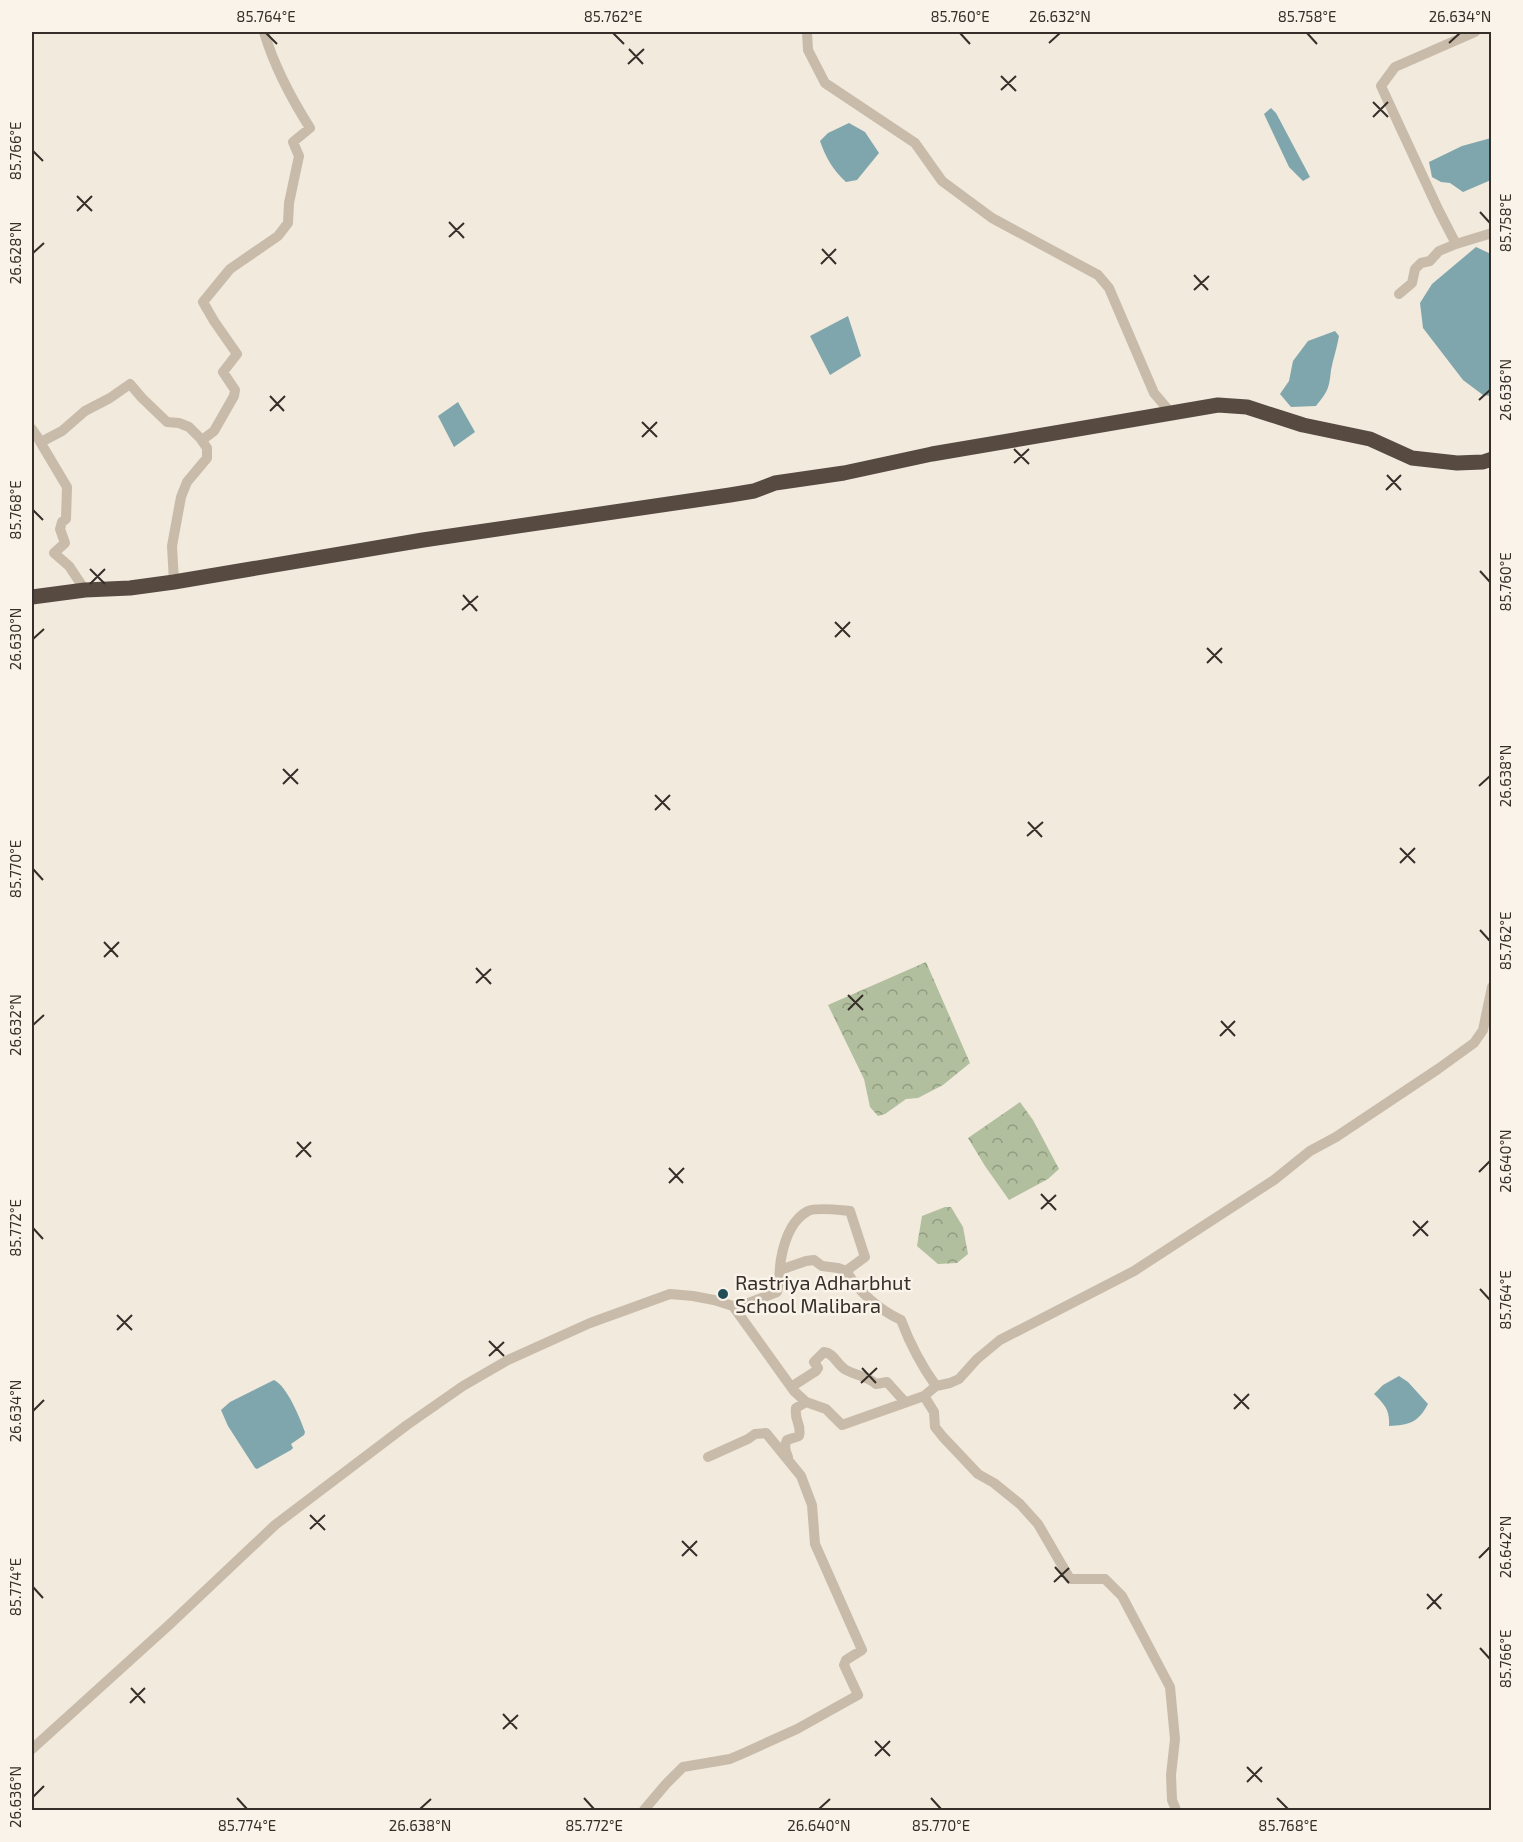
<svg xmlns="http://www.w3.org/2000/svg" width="1523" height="1842" font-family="'Exo 2',sans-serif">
<defs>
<pattern id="forest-crowns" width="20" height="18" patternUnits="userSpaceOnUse" patternTransform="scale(1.5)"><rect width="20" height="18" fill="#b1bf9e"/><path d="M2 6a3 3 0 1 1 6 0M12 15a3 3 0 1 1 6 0" fill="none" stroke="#919c81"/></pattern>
</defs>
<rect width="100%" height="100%" fill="#f1eadd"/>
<!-- forest -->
<path fill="url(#forest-crowns)" d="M926 962 970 1063 943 1085 918 1098 906 1099 885 1114 878 1116 870 1107 864 1079 828 1005Z
M1020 1102 1033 1120 1059 1169 1048 1179 1009 1200 985 1166 968 1138Z
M945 1207H951L963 1227 968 1254 957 1263 938 1264 917 1246 922 1216Z"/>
<!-- water -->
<path fill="#7ea6ac" d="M1271 108 1276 113 1310 177 1303 181 1289 167 1264 114Z
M849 123 865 132 879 153 857 180 846 182C833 170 826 158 820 141L828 133Z
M1491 138V180L1463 192 1450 183 1441 182 1432 177 1429 162 1462 146Z
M1476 247 1491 254V396L1483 395 1463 380 1423 328 1420 303 1432 284Z
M848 316 861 356 830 375 810 336Z
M1335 331 1339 336C1337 348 1333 359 1331 370 1329 389 1328 391 1316 406L1291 407 1280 394 1289 381 1293 361 1308 341Z
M458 402 475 432 454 447 438 416Z
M1399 1376 1408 1382 1428 1404C1418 1423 1409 1425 1389 1426 1390 1410 1385 1405 1374 1394L1383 1385Z
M274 1380C287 1386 300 1418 305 1432L304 1435 291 1444 293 1448 291 1450 257 1469 255 1468 228 1426 221 1410 230 1402Z"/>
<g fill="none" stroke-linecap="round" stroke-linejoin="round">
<!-- minor -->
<path stroke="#c9bbaa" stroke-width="10" d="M807 32 808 50 825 83 915 143 942 181 992 218 1098 275 1109 288 1154 393 1171 413
M1456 244 1438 209 1381 86 1395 67 1475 32
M1399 294 1412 283 1415 269 1421 263 1430 261 1439 251 1456 244 1492 233
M32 429 41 442 62 431 85 411 110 398 130 384 142 398 167 422 179 423 189 427 200 438 207 448V458L187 482 181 497 172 546 174 582
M39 440 67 487 66 519 62 522 60 529 65 543 54 553 69 566 85 590
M202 440 214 431 234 396 235 390 223 372 237 354 214 321 203 302 230 269 278 236 288 223 289 203 299 156 293 142 310 128C291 98 274 66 264 32
M780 1270 806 1261 814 1260 822 1266 838 1268 846 1271
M733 1306 746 1304 777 1292C780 1281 779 1270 781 1259 784 1242 791 1220 808 1211 817 1207 839 1210 850 1211L865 1257 846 1271C860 1293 878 1309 901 1320 910 1344 921 1365 936 1386
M791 1387 816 1371 818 1368 814 1362 824 1352C834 1353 837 1365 846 1370 857 1376 866 1375 876 1384L887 1382 905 1402
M924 1396 934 1412 935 1427 943 1437 978 1474 994 1483 1020 1504 1038 1524 1070 1579H1105L1122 1596 1170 1687 1175 1739 1171 1775 1172 1800 1176 1810
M788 1457C785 1450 784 1446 787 1440L799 1436C802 1423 794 1422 796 1408L806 1402
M32 1749 169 1625 275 1525 407 1425 463 1386 508 1360 590 1323 670 1294 693 1296 714 1300 733 1306 794 1391 806 1402 826 1409 842 1425 924 1396 936 1386 950 1383 959 1379 977 1359 1000 1340 1134 1271 1274 1180 1310 1151 1336 1137 1438 1069 1474 1043 1483 1030 1492 987
M644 1810 666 1784 683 1767 730 1759 744 1753 797 1729 858 1695 844 1665 846 1660 862 1650 815 1544 812 1505 801 1476 766 1433 755 1434 748 1439 708 1457"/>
<!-- highway -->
<path stroke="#574a41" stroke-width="15" d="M32 597 85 590 130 588 174 582 423 540 730 495 754 491 775 483 844 473 932 454 1218 405 1247 407 1303 425 1370 439 1412 458 1457 463 1483 462 1492 459"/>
</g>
<!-- ticks -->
<path fill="none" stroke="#362f29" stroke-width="2" d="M266 33 277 44M613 33 624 44M960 33 970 44M1307 33 1317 44M1049 43 1060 33M1449 43 1460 33M629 49 643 64M628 64 644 49M1001 76 1016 91M1001 90 1016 76M1373 102 1388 117M1373 117 1388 102M33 151 43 161M77 196 92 211M77 211 92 196M1480 212 1490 223M449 222 464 238M449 237 464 223M822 249 836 264M33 253 44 243M821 264 836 249M1194 275 1208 290M1194 290 1209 276M270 396 284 411M1479 400 1490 390M270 411 285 396M642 422 657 437M642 437 657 422M1014 449 1029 464M1014 463 1029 449M1387 475 1401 490M1386 490 1401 475M33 510 43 520M90 569 105 584M1480 571 1490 582M90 584 105 569M463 595 477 611M462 610 478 596M835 622 850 637M835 637 850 622M33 639 44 629M1207 648 1222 663M1207 663 1222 648M283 769 298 784M283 784 298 769M1479 786 1490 776M655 795 670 810M655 810 670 795M1028 822 1042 837M1027 836 1043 822M1400 848 1415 863M1400 863 1415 848M33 869 43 880M1480 930 1490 941M104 942 118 957M104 957 119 942M476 968 491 984M476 983 491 969M848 995 863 1010M848 1010 863 995M1221 1021 1235 1036M33 1025 44 1015M1220 1036 1235 1021M297 1142 311 1157M296 1157 311 1142M669 1168 683 1183M1479 1172 1490 1161M669 1183 684 1168M1041 1194 1056 1210M1041 1209 1056 1195M1413 1221 1428 1236M33 1228 43 1239M1413 1236 1428 1221M1480 1289 1490 1300M117 1315 132 1330M117 1330 132 1315M489 1341 504 1356M489 1356 504 1342M862 1368 876 1383M861 1383 877 1368M1234 1394 1249 1409M1234 1409 1249 1394M33 1411 44 1400M310 1515 325 1530M310 1529 325 1515M682 1541 697 1556M682 1556 697 1541M1479 1558 1490 1547M1055 1567 1069 1583M1054 1582 1069 1568M33 1587 43 1598M1427 1594 1441 1609M1427 1609 1442 1594M1480 1648 1490 1659M131 1688 145 1703M130 1703 145 1688M503 1714 517 1729M503 1729 518 1715M875 1741 890 1756M875 1756 890 1741M1247 1767 1262 1782M1247 1782 1262 1767M33 1797 44 1786M237 1798 247 1809M584 1798 594 1809M931 1798 941 1809M1277 1798 1288 1809M420 1809 431 1799M819 1809 830 1799"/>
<!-- markers -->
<circle fill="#214d56" stroke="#f9f3ea" stroke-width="2" cx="723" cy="1294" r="6"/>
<g text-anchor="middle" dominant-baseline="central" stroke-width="5" stroke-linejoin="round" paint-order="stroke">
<!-- poi labels -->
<g font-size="20" fill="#362f29" stroke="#f9f3ea" text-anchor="start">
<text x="735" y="1282">Rastriya Adharbhut<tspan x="735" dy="23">School Malibara</tspan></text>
</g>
</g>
<!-- border -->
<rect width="1523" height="1842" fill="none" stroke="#f9f3ea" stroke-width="66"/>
<rect x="33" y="33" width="1457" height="1776" fill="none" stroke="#362f29" stroke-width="2"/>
<g font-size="15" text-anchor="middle" fill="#362f29">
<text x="266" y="22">85.764°E</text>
<text x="613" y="22">85.762°E</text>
<text x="960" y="22">85.760°E</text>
<text x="1060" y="22">26.632°N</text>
<text x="1307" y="22">85.758°E</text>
<text x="1460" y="22">26.634°N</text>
<text transform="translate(16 151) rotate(-90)" y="5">85.766°E</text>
<text transform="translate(1506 223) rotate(-90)" y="5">85.758°E</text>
<text transform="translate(16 253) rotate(-90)" y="5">26.628°N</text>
<text transform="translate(1506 390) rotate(-90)" y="5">26.636°N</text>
<text transform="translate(16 510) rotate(-90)" y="5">85.768°E</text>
<text transform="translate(1506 582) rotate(-90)" y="5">85.760°E</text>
<text transform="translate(16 639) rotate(-90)" y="5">26.630°N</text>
<text transform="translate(1506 776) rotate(-90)" y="5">26.638°N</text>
<text transform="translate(16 869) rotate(-90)" y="5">85.770°E</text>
<text transform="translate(1506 941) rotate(-90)" y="5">85.762°E</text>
<text transform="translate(16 1025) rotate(-90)" y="5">26.632°N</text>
<text transform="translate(1506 1161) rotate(-90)" y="5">26.640°N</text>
<text transform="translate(16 1228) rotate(-90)" y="5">85.772°E</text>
<text transform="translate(1506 1300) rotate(-90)" y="5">85.764°E</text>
<text transform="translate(16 1411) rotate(-90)" y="5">26.634°N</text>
<text transform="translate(1506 1547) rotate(-90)" y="5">26.642°N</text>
<text transform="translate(16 1587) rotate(-90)" y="5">85.774°E</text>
<text transform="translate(1506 1659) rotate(-90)" y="5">85.766°E</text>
<text transform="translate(16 1797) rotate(-90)" y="5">26.636°N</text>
<text x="247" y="1831">85.774°E</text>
<text x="420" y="1831">26.638°N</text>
<text x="594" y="1831">85.772°E</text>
<text x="819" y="1831">26.640°N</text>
<text x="941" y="1831">85.770°E</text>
<text x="1288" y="1831">85.768°E</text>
</g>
</svg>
